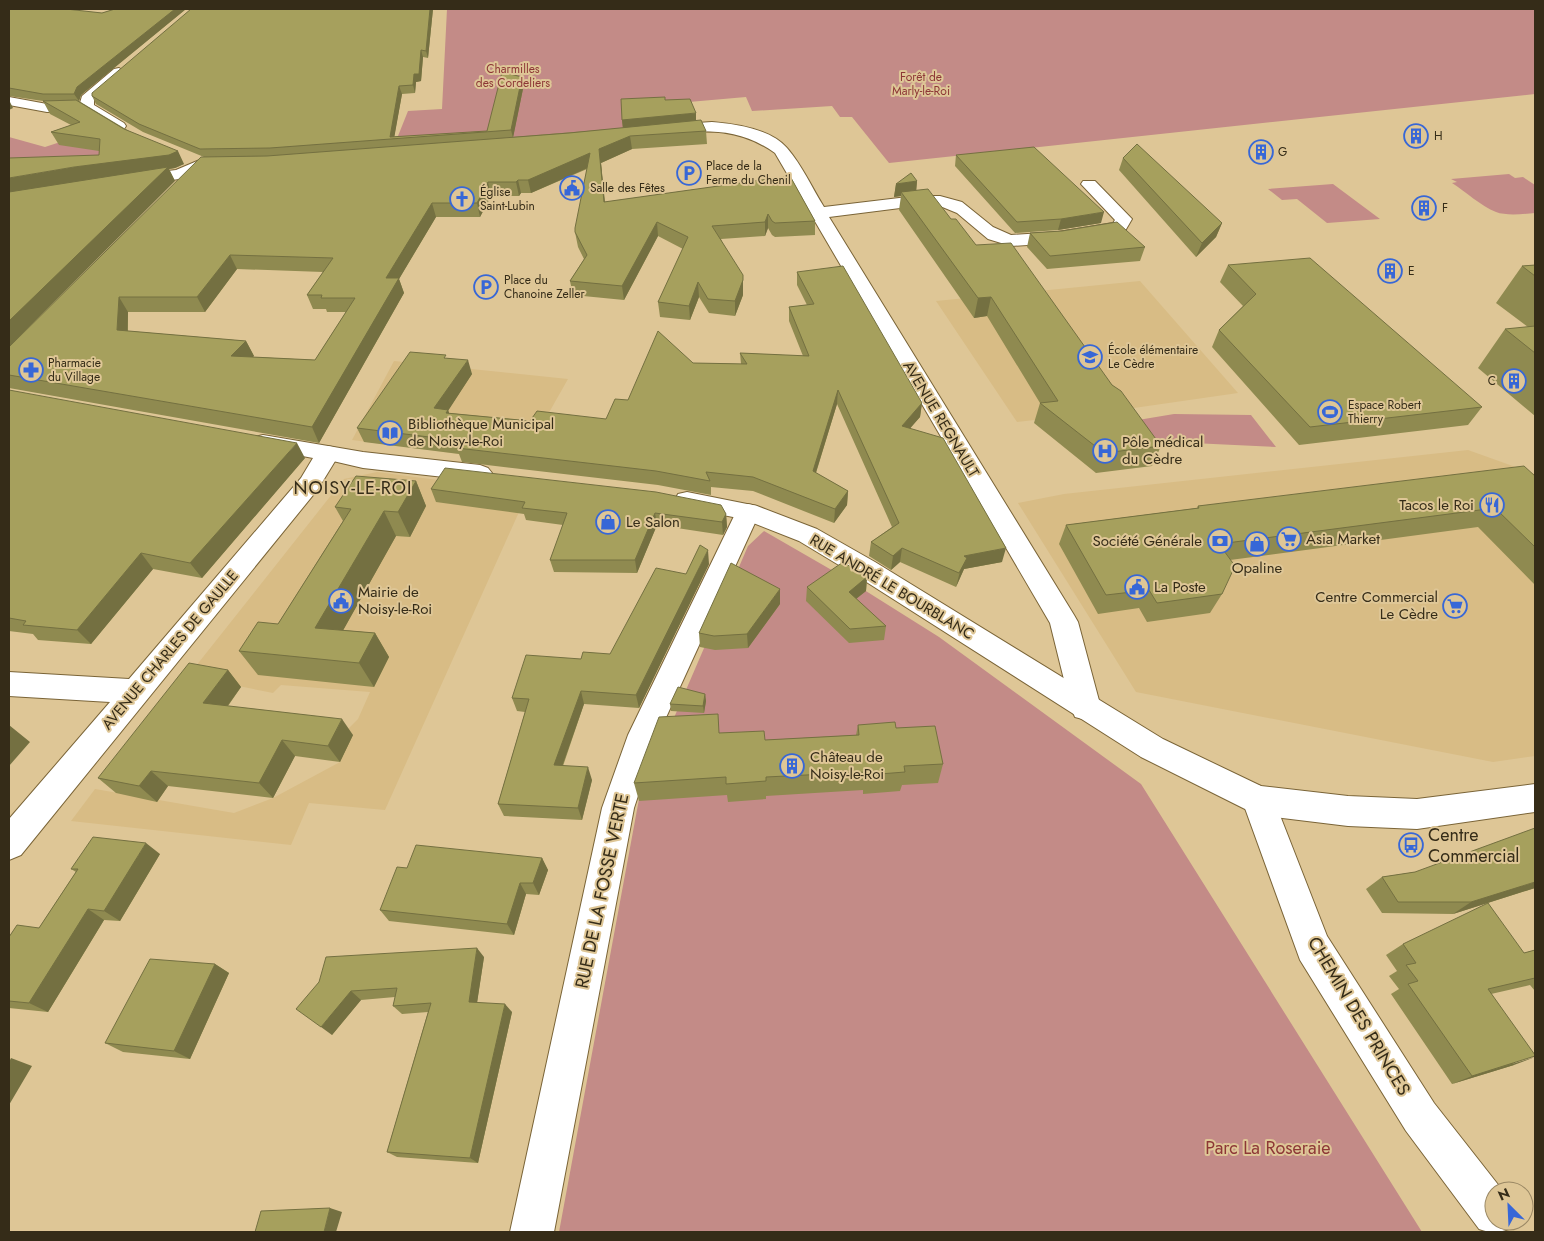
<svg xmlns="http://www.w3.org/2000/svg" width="1544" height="1241" font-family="Jost,sans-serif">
<rect width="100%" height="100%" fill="#dec696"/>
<!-- built -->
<path fill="#d8bc85" d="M1140 281 1238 393 1113 411 1017 422 936 301Z
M394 361 568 379 521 462 352 440Z
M1468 450 1535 474V756L1493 762 1136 692 1018 503 1064 494Z
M377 472 528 492 385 810 309 803 291 845 71 821 95 789 234 813 273 798 340 762 343 734 358 719 370 692 281 685 273 693 188 676 344 479Z"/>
<!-- green -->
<path fill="#c38b87" d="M447 9H1535V94L889 163 852 117H840L832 106 752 111 746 97 666 104 670 125 392 151 408 111 442 109Z
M103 128 99 154 103 157 9 168V137L45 147Z
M1509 174 1515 178 1523 177 1535 185V213C1524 214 1506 216 1496 212 1481 206 1466 192 1452 183L1457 182 1451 179Z
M1333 184 1380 219 1327 223 1297 199 1282 200 1268 189Z
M1174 414 1251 415 1276 447 1192 443 1152 448 1132 421Z
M764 531 842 576 939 637 1141 784 1422 1232H559L639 799 748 546Z"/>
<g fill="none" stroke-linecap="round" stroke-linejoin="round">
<!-- minor casing -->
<g stroke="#7a6437" stroke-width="2">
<path id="minor" d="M119 68 125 72 94 100V105L124 123 126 126 124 129H114L84 111 47 112 9 105V97L47 104 80 103 82 96 114 69Z
M712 122C736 124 771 129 787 148 802 165 812 188 824 207L916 196H940L962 202 993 227 1011 235 1058 232 1113 223 1115 220 1081 184 1083 181H1095L1132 219 1125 231 1119 232 1058 243 1011 246 988 239 957 213 940 206H916L829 217 1074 615 1078 622 1101 708 1097 717 1086 720 1075 717 1071 708 1050 623 775 153C740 128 708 130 667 133L662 132 660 129 662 126 667 125Z
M202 159 230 161 233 164 230 167 204 169 179 179 136 185 130 183 128 180 130 177 136 175 176 170Z
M263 435 328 446 336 448 340 453 318 489 21 855 9 860V819L110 702 9 696V672L129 679 301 478 313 458 255 447 252 442 255 437Z
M748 504 757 506 760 512 658 735 634 808 554 1232H510L602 808 628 735 736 512 739 506Z
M1258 785 1269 790 1274 800 1327 936 1434 1103 1503 1191H1494V1221H1513L1509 1229C1499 1233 1489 1233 1479 1229L1406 1131 1300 960 1242 800 1247 790Z"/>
</g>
<!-- tertiary casing -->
<g stroke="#7a6437" stroke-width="2">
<path id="tertiary" d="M328 446 363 452 480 465 488 468 492 473 488 478 480 481 363 468 320 458 316 453 320 448Z
M687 492 757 506 817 529 875 562 1163 739 1261 786 1348 796 1417 799 1535 784V812L1417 829 1348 826 1258 815 1247 810 1141 757 857 576 799 541 743 519 678 506 675 500 678 494Z"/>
</g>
<!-- minor -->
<use href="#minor" fill="#fff" fill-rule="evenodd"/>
<!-- tertiary -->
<use href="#tertiary" fill="#fff" fill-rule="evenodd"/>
</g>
<!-- wall -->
<path fill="#8f8a50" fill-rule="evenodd" d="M9 9 102 13 115 9H186L81 95 79 101 184 164 175 168 169 169 175 181 99 155V151L59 145 51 132 71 125 50 114 43 101 9 96Z
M433 9 428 58 423 57 421 81 416 82 415 93 402 94 394 137 487 131 522 77 524 84 513 137 623 128 622 120 665 100 696 120 706 131 707 144 632 149 601 163 605 202 790 176 815 221V235L775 237 772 235 768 228 765 236 721 239 743 295 735 316 709 313 699 297 690 320 660 317 658 302 683 249 658 236 624 300 573 295 570 281 584 259 578 247 575 232 587 169 531 193H521L519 196H491L480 217H436L399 279 404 293 319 443 9 388V347L204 157 143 132 96 104 92 96ZM237 269 323 272 307 295 313 309H326L327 312H346L315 360 252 357 254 356 246 341 128 331V312H205Z
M956 155 1101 223 1058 230 1015 233 955 166Z
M1123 158 1222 223 1216 237 1196 257 1119 170Z
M917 181 916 190 951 219 1112 385 1161 446 1152 466 1096 473 1034 423 1040 403 987 316 974 318 899 210 901 196 894 197 896 184Z
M1030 233 1145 247 1140 261 1047 269 1027 247Z
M1228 265 1482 407 1468 425 1299 445 1212 347 1219 330 1243 306 1220 282Z
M1535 265V416L1478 368 1505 329 1528 327 1496 303 1522 266Z
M797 272 922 403 920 417 910 428 1002 562 964 569 956 587 900 562 891 570 869 556 871 542 892 527 837 404 816 473 848 491 847 505 834 523 753 491 711 487V495L658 485 462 462 459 454 364 442 357 428 448 358 472 374 448 410 449 413 530 421 606 419 628 400 693 363 741 364 740 353 803 356 789 321V307L807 305 797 285Z
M9 390 305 458 202 578 153 569 91 644 38 640 33 634 9 631Z
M1535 476V585L1478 527 1230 560 1222 594 1210 613 1147 622 1139 608 1098 614 1059 544 1066 525 1197 508 1198 506Z
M416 481 426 506 410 537 396 536 343 630 375 633 389 657 374 687 258 675 239 651 278 624 343 521 335 507Z
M431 489 726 514 727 527 723 535 657 525 637 573 554 572 550 560 563 525 526 520 524 514 436 502Z
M709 564 639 708 584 704 563 766 592 780 582 820 504 816 498 804 525 712 517 711 512 698 581 659 610 654 686 574Z
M867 577 866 591 856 599 886 626 884 640 849 643 806 601 807 587Z
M780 604 748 648 715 650 700 647 699 633Z
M228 670 241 687 228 706 353 735 340 762 295 756 273 798 168 786 157 802 116 793 98 778Z
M705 694 706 701 704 713 671 711 670 704Z
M858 725 896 728 943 764 938 783 902 785 900 791 863 794V790L766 796V799L728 802 727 795 639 801 634 783 719 733 765 740 856 735Z
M160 854 120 921 104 920 48 1012 9 1008V937L39 928 76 872 71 869Z
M542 858 548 870 539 895 526 894 514 935 389 921 380 910 407 868Z
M1415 872 1535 888 1453 914 1382 913 1366 889 1382 877Z
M1403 944 1524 953 1535 950V991L1530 985 1491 994 1514 1065 1452 1084 1391 994 1399 989 1389 976 1397 971 1386 955Z
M484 957 477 1002 512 1012 478 1163 397 1157 387 1152 428 1012 402 1014 393 1006 395 997 361 1000 332 1035 319 982Z
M215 964 229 973 190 1059 123 1052 105 1043Z"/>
<!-- shaded-wall -->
<path fill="#747041" d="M175 9H186L81 95 79 101 74 94 77 87Z
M430 9H433L428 58 426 51Z
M421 50 423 57 421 81 416 82 415 93 413 85 414 74Z
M522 77 524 84 513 138 511 130Z
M399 86 402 94 394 139 390 137Z
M9 100 13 108 9 110Z
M696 113V121L623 129 622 120Z
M630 136 632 149 601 163 606 216 604 202 599 149Z
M178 151 184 164 175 168 169 169 175 181 9 347V178L74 167Z
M590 153 592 166 531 193 528 180Z
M518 180 521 193 519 196 516 182Z
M917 181 916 194 901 192V196L894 197 896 184Z
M488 182 491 196 480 217 477 203Z
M432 203 436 217 399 279 404 293 319 443 312 427 386 278Z
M1104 212 1101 223 1058 230 1061 219Z
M768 214V228L765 236V222Z
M657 222 658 236 624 300 622 286Z
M1222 223 1216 237 1196 257 1202 243Z
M230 255 237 269 205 312 197 297Z
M743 275V295L735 316V301Z
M698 282 699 297 690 320 689 306Z
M119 297 128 312 127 345 117 330Z
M991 297 987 316 974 318 978 298Z
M246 341 254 356 239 371 231 356Z
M468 360 472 374 448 411V410L453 424 434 408Z
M838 390 837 404 812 485 813 471Z
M922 403 920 417 900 440 902 426Z
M297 443 305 458 202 578 190 563Z
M416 481 426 506 410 537 398 512Z
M848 491 847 505 834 523 835 509Z
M384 511 396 536 331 652 315 628Z
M655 513 657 525 637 573 635 560Z
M726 514 727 527 723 535 722 522Z
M902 548 900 562 891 570 893 556Z
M1006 548 1002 562 964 569 956 587 964 556Z
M708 550 709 564 639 708 636 695Z
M141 553 153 569 91 644 77 630Z
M867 577 866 591 847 606 849 592Z
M780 589V604L748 648 747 634Z
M375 633 389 657 374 687 359 663Z
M228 670 241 687 218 719 203 703Z
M581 691 584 704 558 778 554 765Z
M705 694 706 701 704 713 703 706Z
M342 719 353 735 340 762 328 746Z
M9 725 30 742 9 766Z
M282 740 295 756 273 798 259 783Z
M588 767 592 780 582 820 578 808Z
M151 771 168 786 157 802 139 786Z
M146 843 160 854 120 921 104 911Z
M542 858 548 870 539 895 533 883Z
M1535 882V888L1453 914 1471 902Z
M520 883 526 894 514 935 507 924Z
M88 909 104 920 48 1012 29 1003Z
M477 948 484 957 476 1010 469 1002Z
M215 964 229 973 190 1059 174 1051Z
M351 991 361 1000 332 1035 321 1027Z
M505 1004 512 1012 478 1163 470 1158Z
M1535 1057 1514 1065 1452 1084 1472 1076Z
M11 1058 32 1066 9 1105V1062Z
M330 1208 342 1212 336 1232H324Z"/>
<!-- building -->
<path fill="#a6a05d" stroke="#747041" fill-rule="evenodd" d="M9 9H66L102 13 115 9H175L77 87 74 94H43L9 88Z
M191 9H430L426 51 421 50 419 74H414L413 85 399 86 390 137 487 131 502 72 522 77 511 130 270 148 200 149 139 124 92 96V93Z
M665 97V100L690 99 696 113 622 120 621 99Z
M76 100 124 129 178 151 169 155 74 167 9 178V158L99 155 100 139 51 132 80 122 43 101Z
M701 120 706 131 630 136 599 149 604 202 790 176 815 221 775 223 772 221 768 214 765 222 712 226 743 275V280L735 301 708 299 698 282 689 306 658 302 688 237 657 222 622 286 570 281 587 255 575 232V228L590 153 528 180H518L516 182H488L477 203H432L386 278H399L312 427 9 375V347L201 157 267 156 569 133ZM230 255 333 258 307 295H322L321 298H355L315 360 231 356 246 341 117 330 119 297H197Z
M1137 144 1222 223 1202 243 1123 158Z
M1034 147 1104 212 1061 219 1017 222 956 155Z
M168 167 9 321V192Z
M911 173 917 181 896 184Z
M928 189 951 219H956L976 245 1011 243 1112 385 1121 391 1161 446 1104 453 1040 403 1058 401 991 297 978 298 901 192Z
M1117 222 1145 247 1050 256 1030 233 1062 231Z
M1310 258 1482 407 1310 427 1219 330 1256 294 1228 265Z
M1535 265V276L1522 266Z
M843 266 922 403 902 426 943 438 1006 548 964 556 967 558 959 573 902 548 893 556 871 542 899 523 838 390 813 471 848 491 835 509 753 477 706 472 710 481 656 471 457 448 461 441 357 428 410 352 446 355 444 358 468 360 434 408 448 410 446 413 530 421 537 411 606 419 615 399 628 400 658 331 693 363 747 364 740 353 809 356 789 307 814 304 797 272Z
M1535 326V353L1505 329Z
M9 390 297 443 190 563 141 553 77 630 23 625 26 621 9 618Z
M1524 466 1535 476V547L1495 508 1219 544 1235 566 1222 594 1157 603 1149 590 1106 595 1066 525 1199 508 1198 506Z
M445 468 656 492 721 505 726 514 722 522 655 513 635 560H550L567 513 522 508 525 502 431 489Z
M356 476 416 481 398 512 384 511 315 628 375 633 359 663 239 651 258 622 278 624 351 509 335 507Z
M700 545 708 550 636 695 581 691 554 765 588 767 578 808 498 804 529 699 512 698 526 655 581 659 583 652 610 654 656 568 686 574Z
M843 562 867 577 849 592 886 626 850 629 807 587Z
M731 563 780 589 747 634 714 636 699 633Z
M189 663 228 670 203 703 342 719 328 746 282 740 259 783 151 771 139 786 98 778Z
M678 687 705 694 703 706 670 704Z
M718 714 719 733 764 731 765 740 859 735 858 725 895 722 896 728 935 726 943 764 904 766 905 772 867 775 866 772 766 777V781L726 784V777L634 783 659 717Z
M1535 828V882L1471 902H1398L1382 877 1415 872Z
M93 837 146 843 104 911 88 909 29 1003 9 1001V937L17 925 39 928 78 869H71Z
M416 845 542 858 533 883H520L507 924 380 910 397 867 407 868Z
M1488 903 1524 953 1535 950V978L1488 989 1535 1055V1056L1472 1076 1408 984 1418 981 1406 965 1416 963 1403 944Z
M477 948 469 1002 505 1004 470 1158 387 1152 431 1003 393 1006 397 988 351 991 321 1027 296 1009 319 982 326 957Z
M150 959 215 964 174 1051 105 1043Z
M330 1208 324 1232H255L261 1211Z"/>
<!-- icons -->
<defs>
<g id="building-ring" transform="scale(1.25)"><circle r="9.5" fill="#dec696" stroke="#3767d7" stroke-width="1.5"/><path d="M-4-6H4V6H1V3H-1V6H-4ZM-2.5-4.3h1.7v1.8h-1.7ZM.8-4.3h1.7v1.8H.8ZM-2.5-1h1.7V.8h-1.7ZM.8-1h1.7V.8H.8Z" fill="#3767d7"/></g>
<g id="parking-ring" transform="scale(1.25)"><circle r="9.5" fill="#dec696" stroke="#3767d7" stroke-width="1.5"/><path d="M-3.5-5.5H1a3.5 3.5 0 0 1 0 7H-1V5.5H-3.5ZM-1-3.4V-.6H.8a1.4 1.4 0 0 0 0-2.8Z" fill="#3767d7"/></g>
<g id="civic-ring" transform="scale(1.25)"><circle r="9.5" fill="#dec696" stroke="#3767d7" stroke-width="1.5"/><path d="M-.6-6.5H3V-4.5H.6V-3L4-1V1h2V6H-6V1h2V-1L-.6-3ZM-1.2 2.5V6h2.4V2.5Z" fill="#3767d7"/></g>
<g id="church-ring" transform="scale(1.25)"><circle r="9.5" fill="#dec696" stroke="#3767d7" stroke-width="1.5"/><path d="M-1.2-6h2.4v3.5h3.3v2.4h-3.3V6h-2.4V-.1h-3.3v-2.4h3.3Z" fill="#3767d7"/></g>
<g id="school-ring" transform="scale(1.25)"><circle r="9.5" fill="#dec696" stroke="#3767d7" stroke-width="1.5"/><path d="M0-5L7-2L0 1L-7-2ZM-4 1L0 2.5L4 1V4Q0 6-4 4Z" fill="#3767d7"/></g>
<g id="pharmacy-ring" transform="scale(1.25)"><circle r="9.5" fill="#dec696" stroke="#3767d7" stroke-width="1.5"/><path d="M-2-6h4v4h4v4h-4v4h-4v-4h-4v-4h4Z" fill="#3767d7"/></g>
<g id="stadium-ring" transform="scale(1.25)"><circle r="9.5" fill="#dec696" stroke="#3767d7" stroke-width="1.5"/><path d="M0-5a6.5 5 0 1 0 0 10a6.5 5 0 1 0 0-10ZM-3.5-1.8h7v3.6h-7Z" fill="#3767d7"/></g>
<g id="library-ring" transform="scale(1.25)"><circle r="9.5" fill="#dec696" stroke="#3767d7" stroke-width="1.5"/><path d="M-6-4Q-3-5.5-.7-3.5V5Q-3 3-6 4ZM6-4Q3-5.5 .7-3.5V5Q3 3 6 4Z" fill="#3767d7"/></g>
<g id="hospital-ring" transform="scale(1.25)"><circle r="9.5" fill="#dec696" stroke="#3767d7" stroke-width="1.5"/><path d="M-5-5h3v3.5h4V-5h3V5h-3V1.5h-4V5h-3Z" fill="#3767d7"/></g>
<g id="restaurant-ring" transform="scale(1.25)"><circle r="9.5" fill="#dec696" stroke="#3767d7" stroke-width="1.5"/><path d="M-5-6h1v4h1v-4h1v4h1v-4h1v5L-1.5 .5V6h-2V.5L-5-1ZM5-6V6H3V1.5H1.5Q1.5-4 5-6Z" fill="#3767d7"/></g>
<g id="shop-ring" transform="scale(1.25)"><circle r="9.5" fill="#dec696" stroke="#3767d7" stroke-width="1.5"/><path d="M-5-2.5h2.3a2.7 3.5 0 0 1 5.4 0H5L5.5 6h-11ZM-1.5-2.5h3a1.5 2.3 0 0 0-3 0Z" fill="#3767d7"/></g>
<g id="supermarket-ring" transform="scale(1.25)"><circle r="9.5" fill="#dec696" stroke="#3767d7" stroke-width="1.5"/><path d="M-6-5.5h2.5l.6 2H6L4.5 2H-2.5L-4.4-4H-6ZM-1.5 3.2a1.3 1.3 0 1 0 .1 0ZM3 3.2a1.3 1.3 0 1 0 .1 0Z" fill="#3767d7"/></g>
<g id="bank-ring" transform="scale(1.25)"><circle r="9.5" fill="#dec696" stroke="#3767d7" stroke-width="1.5"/><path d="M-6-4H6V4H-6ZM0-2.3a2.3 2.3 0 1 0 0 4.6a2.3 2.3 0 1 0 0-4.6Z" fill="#3767d7"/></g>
<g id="bus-ring" transform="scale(1.25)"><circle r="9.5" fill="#dec696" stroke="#3767d7" stroke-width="1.5"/><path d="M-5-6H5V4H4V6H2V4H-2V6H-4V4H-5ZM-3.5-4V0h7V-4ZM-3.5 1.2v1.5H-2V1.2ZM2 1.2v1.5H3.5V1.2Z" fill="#3767d7"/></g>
</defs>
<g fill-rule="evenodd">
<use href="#building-ring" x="1416" y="136"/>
<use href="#building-ring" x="1261" y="152"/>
<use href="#parking-ring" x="689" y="173"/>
<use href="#civic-ring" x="572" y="188"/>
<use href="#church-ring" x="462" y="199"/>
<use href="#building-ring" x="1424" y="208"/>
<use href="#building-ring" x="1390" y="271"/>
<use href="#parking-ring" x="486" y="287"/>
<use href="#school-ring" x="1090" y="357"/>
<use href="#pharmacy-ring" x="31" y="370"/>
<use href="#building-ring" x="1514" y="381"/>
<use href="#stadium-ring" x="1330" y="412"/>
<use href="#library-ring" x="390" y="433"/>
<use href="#hospital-ring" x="1105" y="451"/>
<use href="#restaurant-ring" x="1492" y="505"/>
<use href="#shop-ring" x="608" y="522"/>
<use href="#supermarket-ring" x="1289" y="539"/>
<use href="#bank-ring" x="1220" y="541"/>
<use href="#shop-ring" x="1257" y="544"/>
<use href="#civic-ring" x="1137" y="587"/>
<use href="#civic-ring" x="341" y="601"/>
<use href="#supermarket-ring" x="1455" y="606"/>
<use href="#building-ring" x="792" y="766"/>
<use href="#bus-ring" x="1411" y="845"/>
</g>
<g text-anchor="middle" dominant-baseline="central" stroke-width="4" stroke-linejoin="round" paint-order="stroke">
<!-- far-park labels -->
<g font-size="12" fill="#8d3736" stroke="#dec696">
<text x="513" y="69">Charmilles<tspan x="513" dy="14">des Cordeliers</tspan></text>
<text x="921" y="77">Forêt de<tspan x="921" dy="14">Marly-le-Roi</tspan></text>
</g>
<!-- far-poi labels -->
<g font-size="12" fill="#352c18" stroke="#dec696" text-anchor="start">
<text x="1434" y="136">H</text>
<text x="1278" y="152">G</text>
<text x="706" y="166">Place de la<tspan x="706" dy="14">Ferme du Chenil</tspan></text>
<text x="590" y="188">Salle des Fêtes</text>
<text x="480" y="192">Église<tspan x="480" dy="14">Saint-Lubin</tspan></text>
<text x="1442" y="208">F</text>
<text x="1408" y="271">E</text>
<text x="504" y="280">Place du<tspan x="504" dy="14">Chanoine Zeller</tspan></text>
<text x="1108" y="350">École élémentaire<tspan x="1108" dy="14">Le Cèdre</tspan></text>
<text x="48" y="363">Pharmacie<tspan x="48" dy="14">du Village</tspan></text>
<text x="1496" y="381" text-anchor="end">C</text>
<text x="1348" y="405">Espace Robert<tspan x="1348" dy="14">Thierry</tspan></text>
</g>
<!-- street labels -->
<g font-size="15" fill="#352c18" stroke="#dec696">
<text transform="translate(941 419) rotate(59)">AVENUE REGNAULT</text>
<text transform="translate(892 587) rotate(31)">RUE ANDRÉ LE BOURBLANC</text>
<text transform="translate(170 650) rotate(-50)">AVENUE CHARLES DE GAULLE</text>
</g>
<!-- poi labels -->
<g font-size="15" fill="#352c18" stroke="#dec696" text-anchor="start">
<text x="408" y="424">Bibliothèque Municipal<tspan x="408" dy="17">de Noisy-le-Roi</tspan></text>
<text x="1122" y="442">Pôle médical<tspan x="1122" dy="17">du Cèdre</tspan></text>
<text x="1474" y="505" text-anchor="end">Tacos le Roi</text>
<text x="626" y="522">Le Salon</text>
<text x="1306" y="539">Asia Market</text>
<text x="1202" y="541" text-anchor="end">Société Générale</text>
<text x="1257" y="568" text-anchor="middle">Opaline</text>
<text x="1154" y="587">La Poste</text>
<text x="358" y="592">Mairie de<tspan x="358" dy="17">Noisy-le-Roi</tspan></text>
<text x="1438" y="597" text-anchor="end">Centre Commercial<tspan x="1438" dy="17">Le Cèdre</tspan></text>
<text x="810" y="757">Château de<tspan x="810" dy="17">Noisy-le-Roi</tspan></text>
</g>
<!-- quarter labels -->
<g font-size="18" letter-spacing="1" fill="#352c18" stroke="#dec696">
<text x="353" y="488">NOISY-LE-ROI</text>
</g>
<!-- near-poi labels -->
<g font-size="18" fill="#352c18" stroke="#dec696" text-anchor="start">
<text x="1428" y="835">Centre<tspan x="1428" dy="21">Commercial</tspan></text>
</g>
<!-- near-street labels -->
<g font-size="18" fill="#352c18" stroke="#dec696">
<text transform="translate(602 891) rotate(-78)">RUE DE LA FOSSE VERTE</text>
<text transform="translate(1359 1016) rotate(59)">CHEMIN DES PRINCES</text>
</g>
<!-- near-park labels -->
<g font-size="18" fill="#8d3736" stroke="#dec696">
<text x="1268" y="1148">Parc La Roseraie</text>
</g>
</g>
<!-- border -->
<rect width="1544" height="1241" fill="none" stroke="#352c18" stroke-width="20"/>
<!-- north arrow -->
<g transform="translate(1509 1206) rotate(336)"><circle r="24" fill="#dec696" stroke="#9a8864"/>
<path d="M0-4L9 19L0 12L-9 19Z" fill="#3767d7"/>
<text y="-8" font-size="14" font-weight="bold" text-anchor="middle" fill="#352c18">N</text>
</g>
</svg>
